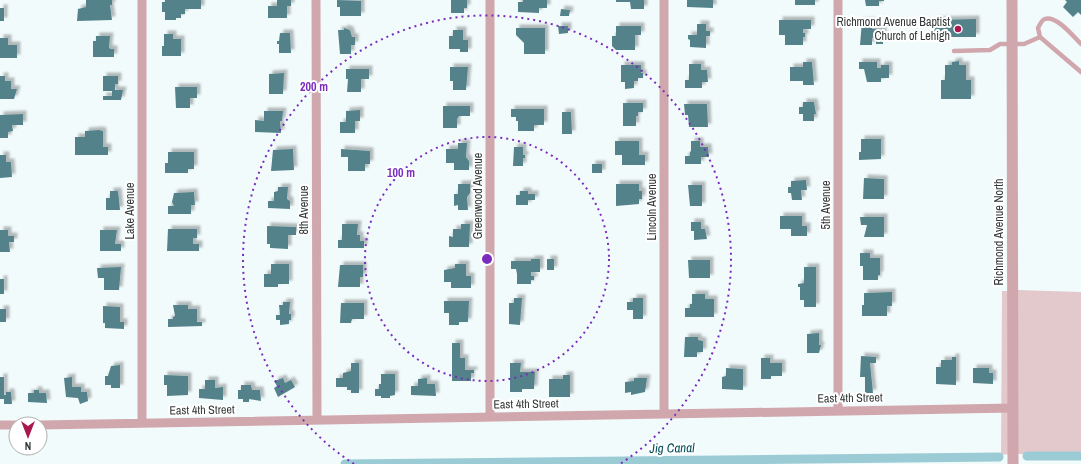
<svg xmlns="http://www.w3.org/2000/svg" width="1081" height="464" font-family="'Archivo Narrow',sans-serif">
<defs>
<filter id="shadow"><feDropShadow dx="3.5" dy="-3.5" stdDeviation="1" flood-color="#0004"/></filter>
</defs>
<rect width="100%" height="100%" fill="#f2fbfc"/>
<!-- green -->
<path fill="#e3c8cc" d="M1017 290 1081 292V454H1017Z
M1002 291H1008L1009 454 1001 455Z"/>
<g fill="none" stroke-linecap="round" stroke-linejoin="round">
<!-- canal -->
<path stroke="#9bccd5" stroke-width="9" d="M1027 456H1081
M345 464 999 457"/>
</g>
<!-- building -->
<path fill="#52828a" filter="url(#shadow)" d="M86 0H112V5H110L112 20 77 21 78 9 86 7Z
M165 0H201V9H185V14H181V18H176V20H165V12H162V2H165Z
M277 0H291V6H287V18H268V6H277Z
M337 0 361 1V16H340V7H337Z
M451 0H467V8H464V13H451Z
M523 0H547V8H539V13L518 12V2H523Z
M616 0H644V9H631L630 2H616Z
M687 0H713V8L687 7Z
M795 0H815V5H795Z
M865 0H884V1H879V6H866Z
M1065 0H1081V15L1078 12 1073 17 1063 7 1067 2Z
M0 8H4V21H0Z
M561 9 570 10 569 16H560Z
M976 19V37H934V20Z
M779 20H811V29H803V33H805V37H803V45H785V35H779Z
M862 21H872V29H883V44H876V38H872V45H860Z
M697 24H706V31H710V36H706V48L690 47V40L688 39V35H697Z
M558 26H568V33L559 34Z
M616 26H641V35H635V50H616L612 46V36H616Z
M344 28 350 30 352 37H355V45H351V54H340L338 30H344Z
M516 28H545V54H524V43L516 35Z
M453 30H463V40H468V52H460V49H449V36H453Z
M280 33H290L291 53H279V44H277V41H279Z
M164 34H173V39H181V56H162V46H164Z
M96 36H110L109 47 110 49H114V57H93V41H96Z
M0 38H8V45H17V58H0Z
M959 61V65H966V80H971V99H941V80H945V65H952V62Z
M803 62H812L814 85H803V81H790V67H803Z
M859 62H877V68H881V65H889V78H881V82H867L864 69H859Z
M689 64H701V70H707L708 82H702V88H685V80H689Z
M621 65H641V73H643V78H638V81H634V88L625 89V82H621Z
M450 67H468L466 90H453V81H450Z
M346 69H369V79H361V92H347L348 79H346Z
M284 73 283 94H269V74Z
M0 76H5V81H11V89H17L14 99H0Z
M103 76H118V84H115V90H123L121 100H103V96H112V91H103Z
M175 87H197V98H190V108H176Z
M803 102H814L816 114H814V121H803V114H799V107H803Z
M623 103H643V112H638V116H636V126H623Z
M684 104H707L708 127H689L688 115H685Z
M443 106H470V116H459L457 119V128H443Z
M511 109H544V125H534V131H518V121H516V117H511Z
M360 110V121H355V133H340V122H346V111Z
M264 111H283L282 121H280L281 133 255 132V120L264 121Z
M562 112H571L572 134H562Z
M23 114V125H12L13 131 8 132V138H0V115Z
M99 130 103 131V147H108V155H75V137H85V131Z
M861 139H881V159L859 160V152H861Z
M615 141H639V155H645V165H622V155H615Z
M691 141H700V147H708L709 157H701V164H685V156H690V152L691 151Z
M458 143H467L466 157 469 161V170H454V163H446V149H458Z
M514 147H523V155H525V158H523V166H513Z
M293 149 294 170 271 171 273 150Z
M341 149 370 151V164H365V171H348V157H341Z
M168 152H194V169H188V173H165V163H168Z
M0 155H6V162H11L12 177 0 178Z
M592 164H602V173H592Z
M864 178 884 179V199H863Z
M806 180 807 190H801L802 200H792L791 193H788V187H791V181Z
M458 184H470V193L467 197 468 210H458V205L454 206V194H458Z
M616 184H639V191H642V199H639V204L616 206Z
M688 185H702V206H690Z
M278 187H288L287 199 290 201V209L268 208V201H274V192L278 191Z
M110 191H118L120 210H106V198H110Z
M520 191H528V194H535V200H528V205H516V195H520Z
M194 192 195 205H191V214H168V206H174L172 202 174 193Z
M780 216H802V226H807V236H791V229H780Z
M860 217H884V237H864L867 225H861Z
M691 222H701V229H705L707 239 694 240V231H691Z
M342 224H358L357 235H360V241H364V248H338V240H342Z
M461 224H470L469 247H449V236L453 237V229H461Z
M267 226 296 227V235H288V249L270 248V244H267Z
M168 229H197V238H193V244H199V251H167Z
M0 230H8V236H14V242H9L10 252H0Z
M100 230H117L115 244H121V251H100Z
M860 253H870V258H880V275H878V280H863V266H860Z
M531 259H540V272H531V276H534V280H531V284H517V274L516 269H511V261H531Z
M547 259H554V270H547Z
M688 260H710V278H689Z
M271 264H289V284H278V287H264V274H271Z
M455 264H466V276H471V288H451V282H444V270L455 268Z
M340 265H363V277H360V287H338Z
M121 267 119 290H104V278H98L97 268Z
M804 267H816V307H804V300H800V287H798V284L804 283Z
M0 279H4V294H0Z
M892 292V306H887V316H862V305H864V293Z
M692 294H705V299H714V317H685V308H690V304H692Z
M514 298H522L520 325 509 324V303H514Z
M633 298H643V319H633V310H627V302H633Z
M444 301H469L468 322H459V325H449V313H444Z
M283 302H290L289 314H291V320H289V324L280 325V320H276V315H280L279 305H283Z
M341 303H364V319H352L351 323H340Z
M173 305H188V309H197V322H202V326L168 327V319H173V317L175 316Z
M103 306 120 307V322H124V329L105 328V323H103Z
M0 309H6V322H0Z
M819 333V345H821L819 353H807V334Z
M685 337H698V340L703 341V352H697V357H684Z
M452 343H460V358H465V370H474V373H471V381H452Z
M861 356 876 357V363H870L873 393H865V377H860Z
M952 357H956V385L936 384V367H941V360H952Z
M761 358H770V363H782V376H771V379H761Z
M351 363H359V393H351V390H347V387H336V378H343V373L351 371Z
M510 363H521L520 372H535L534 389H522V392H510Z
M120 365V388H111V385H105V376H108L111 366Z
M726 368 743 369V390L722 389V377L726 376Z
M973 368H989V373H993V384L973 383Z
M381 374H395V395L390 396V398H381V396H375V389H379V384H381Z
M164 375 188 376V395L167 396V385H164Z
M563 375H570V397H549V379H563Z
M0 377H4V395H6V392H11L12 404H4V399H0Z
M72 377V387H81V392H87L88 401 80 404 78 398 66 397 64 378Z
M283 378 285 383 291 380 295 387 278 397 274 388 277 386 274 381Z
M427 378V384H435L436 396 411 395V386H418V379Z
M634 378H647L645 392 631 395V392L625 393V382L634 381Z
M205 380H215V388L223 387V400L199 398V389H205Z
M241 385H251L252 390H260L261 401 249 399V402H243V399H238V390H241Z
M34 390H39V393H46L47 403 28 402V393H34Z"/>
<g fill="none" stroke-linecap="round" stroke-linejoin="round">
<!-- service -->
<path stroke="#d1a7ae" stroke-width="4.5" d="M1081 44C1074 37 1054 12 1043 20 1041 22 1039 26 1038 28L1040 37 1081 72
M954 51 990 50 1000 44H1024L1040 37"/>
<!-- minor -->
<path stroke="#d1a7ae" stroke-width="9" d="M142 0V423
M316 0 317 420
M490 0V417
M664 0V413
M838 0V410
M0 425H16
M40 425 1013 408"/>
<!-- tertiary -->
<path stroke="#d1a7ae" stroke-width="11" d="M1012 0 1013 464"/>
</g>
<!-- distance rings -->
<g fill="none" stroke="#7b2cbf" stroke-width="2" stroke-dasharray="2 4">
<circle cx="487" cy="259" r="122"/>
<path d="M354 464A244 244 0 1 1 620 464"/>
</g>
<!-- markers -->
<circle fill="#aa174f" stroke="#fff" stroke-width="1.5" cx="958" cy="29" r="4"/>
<g text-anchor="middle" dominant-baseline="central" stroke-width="4" stroke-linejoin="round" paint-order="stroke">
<!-- poi labels -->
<g font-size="12" fill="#333737" stroke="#fff" text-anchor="end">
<text x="950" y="22">Richmond Avenue Baptist<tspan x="950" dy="14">Church of Lehigh</tspan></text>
</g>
<!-- street labels -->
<g font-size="12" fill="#333737" stroke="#fff">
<text transform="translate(478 196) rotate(-90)">Greenwood Avenue</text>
<text transform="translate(826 205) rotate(-90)">5th Avenue</text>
<text transform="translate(652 207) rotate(-90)">Lincoln Avenue</text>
<text transform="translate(304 210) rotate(-90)">8th Avenue</text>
<text transform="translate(130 211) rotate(-90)">Lake Avenue</text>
<text transform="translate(999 232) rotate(-90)">Richmond Avenue North</text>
<text transform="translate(850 398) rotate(-1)">East 4th Street</text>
<text transform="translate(526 404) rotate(-1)">East 4th Street</text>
<text transform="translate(202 410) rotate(-1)">East 4th Street</text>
</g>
<!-- water labels -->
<g font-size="13" font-style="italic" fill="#014d57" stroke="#fff">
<text transform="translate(672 448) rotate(-1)">Jig Canal</text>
</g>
</g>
<circle cx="487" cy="259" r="6" fill="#7b2cbf" stroke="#fff" stroke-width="2"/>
<g font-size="12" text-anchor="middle" font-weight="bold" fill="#7b2cbf" stroke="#fff" stroke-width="4" stroke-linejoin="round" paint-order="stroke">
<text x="314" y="91">200 m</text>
<text x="401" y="177">100 m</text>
</g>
<!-- north arrow -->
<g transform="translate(28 436) rotate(180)"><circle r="19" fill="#ffffff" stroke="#adafaf"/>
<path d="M0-3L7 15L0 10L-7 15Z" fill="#aa174f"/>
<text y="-6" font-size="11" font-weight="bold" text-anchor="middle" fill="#333737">N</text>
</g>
</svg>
